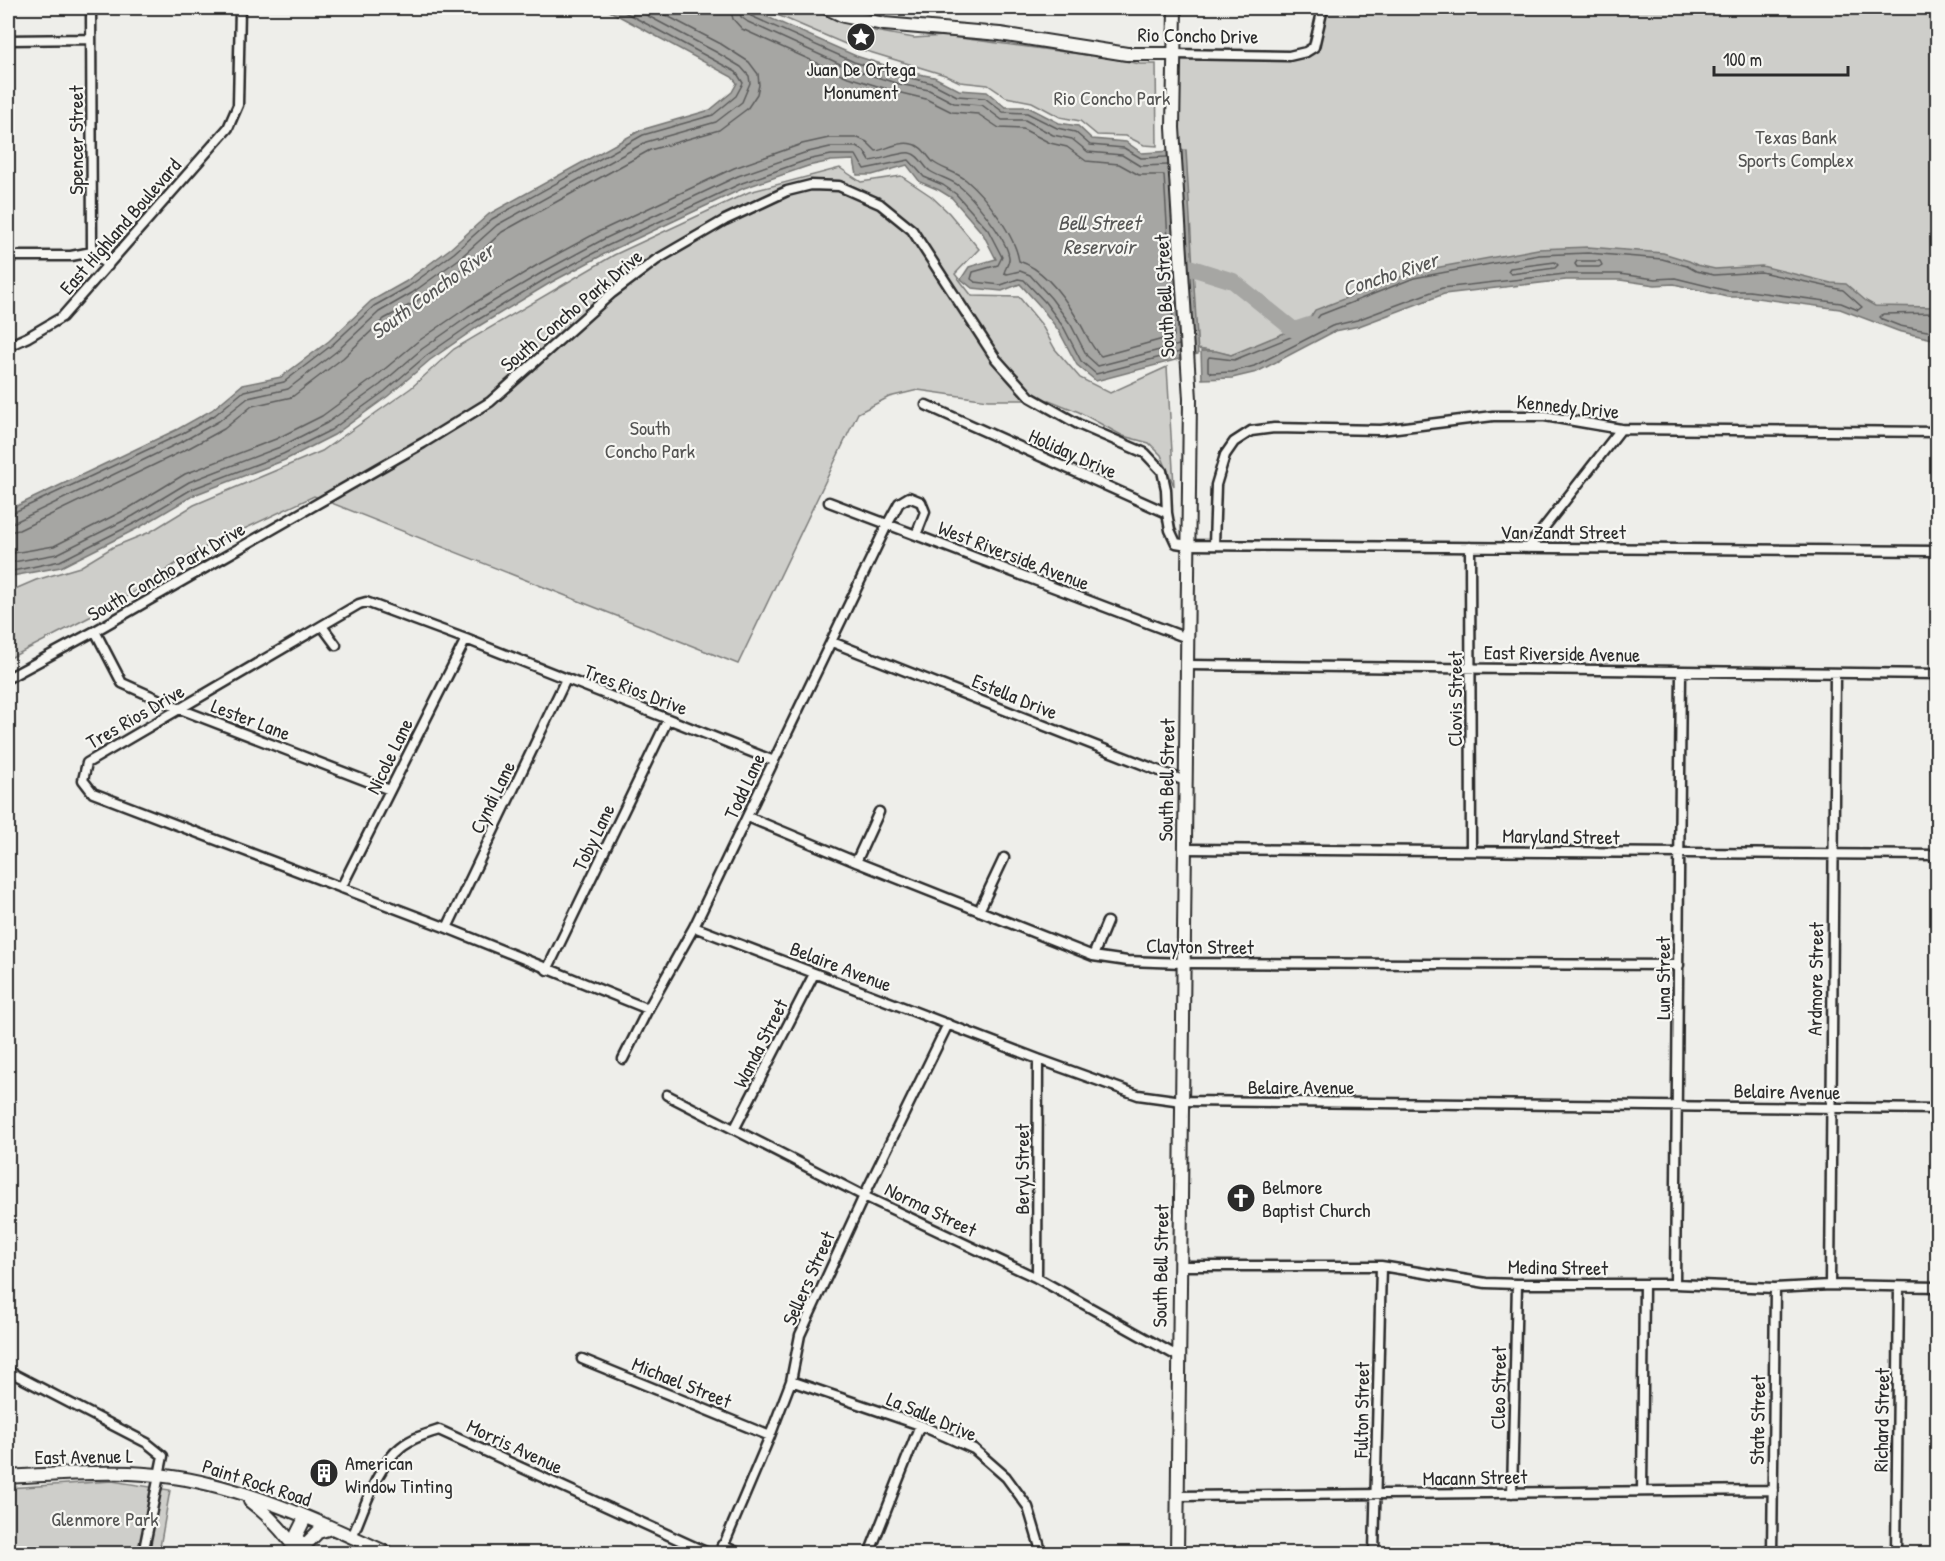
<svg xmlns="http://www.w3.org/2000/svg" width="1945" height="1561" font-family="'Patrick Hand',sans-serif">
<rect width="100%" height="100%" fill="#eeeeea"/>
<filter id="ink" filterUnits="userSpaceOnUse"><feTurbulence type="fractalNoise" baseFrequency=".0167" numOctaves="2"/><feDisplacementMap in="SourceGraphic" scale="12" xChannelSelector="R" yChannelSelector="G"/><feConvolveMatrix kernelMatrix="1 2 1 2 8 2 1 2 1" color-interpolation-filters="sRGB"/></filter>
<g filter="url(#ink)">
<!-- green -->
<path fill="#cececa" stroke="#7c7c7a" stroke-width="1.5" d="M761 8H813L875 31 914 38 945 36 1109 58 1140 64H1156L1157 146 1144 145 1126 136 1097 135 1080 121 1060 117 1032 102 1006 97 988 85 960 82 945 75 850 46Z
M1323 8H1937V328L1585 253 1231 355C1212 350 1193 349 1174 346V54L1289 56 1314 47Z
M840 168 861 182 901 176 931 196 949 213 979 249 955 274 972 296 1019 297 1041 324 1055 349 1080 378 1110 393 1167 367 1174 486 1161 455 1149 443 1123 436 1079 412 1049 400H988L918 390 889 397 858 413 738 664 314 496 189 555 117 603 8 659V592L36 580 80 567 113 547 150 532 194 505 322 451 411 388 454 349 614 255 749 192Z
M112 1481 170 1490 159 1553 8 1554V1488Z"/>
<!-- water -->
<path fill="#a6a6a3" stroke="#757573" stroke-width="1.5" d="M604 8H747L856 56 903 71 934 77 959 90 987 92 1005 107H1028L1059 123 1078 126 1092 139 1126 142 1142 153 1186 150 1198 354 1096 381 1077 365 1059 331 1040 306 1020 284 1002 291 972 288 961 279 969 267 996 259 983 234 952 198 939 190 920 182 907 165 872 175H857L854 160 831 161 808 166 744 188 610 251 550 283 479 326 430 360 388 396 334 435 285 460 194 495 140 527 61 567 12 576 8 579V510L178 429 212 410 242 385 281 377 329 341 371 301 405 282 451 248 489 214 641 130 710 110 732 92 737 83 732 77Z
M1588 247 1663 253 1689 261 1697 265 1715 269 1762 266 1831 283 1846 284 1866 301 1875 306 1937 307V340L1898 331 1840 309 1749 297H1727L1674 284 1655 285 1620 280H1566L1444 294 1359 326 1335 331 1257 372 1232 378 1202 379 1201 351H1216L1231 355 1306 324 1315 310 1413 272 1538 249Z"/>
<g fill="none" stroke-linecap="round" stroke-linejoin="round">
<!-- shore -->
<path stroke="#5c5c5b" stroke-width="1.5" d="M739 8 741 17 748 22 851 69 899 84 929 90 954 103 982 105 1002 120H1025L1053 135 1072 139 1088 152 1122 155 1140 166 1168 165
M747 8 748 12 751 16 854 62 901 76 932 83 957 96 985 98 1003 112 1027 113 1057 128 1075 132 1090 145 1124 148 1141 158 1167 157
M1588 253 1662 259 1687 266 1696 271 1714 275 1761 272 1843 290 1862 307 1858 310 1841 303 1749 291H1728L1675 278 1655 279 1619 274H1565L1442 288 1357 320 1332 326 1254 366 1232 372 1211 373 1208 371V359L1209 357 1234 360 1308 330 1320 315 1414 278 1539 255Z
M1577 261H1600L1602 265 1599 267H1577L1575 264Z
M1555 262 1558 265 1555 268 1511 274 1508 271 1510 268Z
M1938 313 1883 314 1880 317 1882 319 1900 326 1938 333
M8 515 181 434 215 415 244 391 284 382 332 345 374 306 408 287 454 253 492 219 643 135 713 115 736 96 743 83 736 72 617 8
M8 523 15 522 185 440 219 421 248 398 288 389 337 351 379 312 412 293 459 259 497 225 646 142 716 122 742 102 750 83 749 76 741 67 716 52 633 8
M8 532 19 530 189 448 224 429 252 406 292 397 343 358 384 319 417 301 464 267 502 232 650 150 719 130 747 109 757 94 759 85 758 74 749 62 721 44 652 8
M8 554 54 546 129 508 185 474 276 439 322 416 374 378 417 342 468 307 539 264 600 231 734 168 802 144 829 138H858L867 142 876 151C887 149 900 141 912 144 923 146 926 155 933 162 942 169 956 172 966 180 986 197 1015 235 1019 261 1044 269 1065 298 1078 320 1086 332 1090 347 1101 356L1174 336 1164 175H1139L1119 164 1086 161 1067 147 1050 143 1023 129 999 128 978 114 952 112 926 99 897 92 848 77 742 29 733 19 730 8
M8 563 57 554 133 516 189 482 280 447 327 423 380 385 422 349 472 314 543 272 604 239 738 176 804 153 830 147H857L864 151 870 161C879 160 904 151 910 153 920 155 923 166 930 171 939 177 950 179 959 186 973 197 1007 239 1009 257 1010 263 1005 268 1004 273L1007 274 1020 271 1030 275 1051 298 1071 325 1087 356 1098 366 1179 345
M8 572 60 561 137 522 192 489 283 454 331 430 385 391 427 355 476 321 547 278 607 246 742 183 807 160 831 155H856L864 169 909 160 924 177 943 185 956 194 988 230 1002 257 998 265 973 272 971 279 975 282 1001 285 1018 279 1024 280 1045 302 1064 328 1081 361 1096 374 1180 352"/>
<!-- river -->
<path stroke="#a6a6a3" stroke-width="16" d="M1173 262 1233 281 1294 330 1312 324"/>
<!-- street casing -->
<g stroke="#2b2b2b" stroke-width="13">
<path id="street" d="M91 8 92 252 108 266
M8 40 90 39
M1174 54 1289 56 1306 52 1314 47 1323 8
M8 256H71L92 252
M8 346 28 337 62 317 228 128 238 105 240 8
M926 405 1167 513 1170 530 1176 543 1188 545 1938 551
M829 502 1187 638
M1214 545 1216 485 1225 455 1234 442 1251 431 1274 428 1381 430 1493 416H1545L1621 429 1938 432
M1470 547 1471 851
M1528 548 1621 429
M322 626 336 645
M95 631 122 683 180 709 390 790
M832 642 1185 781
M1187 665 1938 674
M8 678 95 631 423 443 490 402 612 293 656 260 725 220 787 191 811 185 839 186 880 204 912 230 996 359 1030 397 1078 424 1145 453 1162 471 1166 489 1167 513
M748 817 856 862 1093 956 1127 961 1183 963 1679 965
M1185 849 1938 855
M856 862 879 812
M341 888 466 639
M979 911 1004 858
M694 927 1038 1059 1138 1095 1182 1101 1938 1109
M447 928 566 679
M1093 956 1107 922
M547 970 668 719
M648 1009 447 928 93 793 83 780 87 763 359 604 366 602 466 639 774 761
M623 1059 648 1009 694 927 887 525 899 503 909 497 921 502 925 512 916 535
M667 1095 864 1196 1037 1278 1179 1357
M735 1128 814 974
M1180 1266H1381L1486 1283 1517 1284H1675L1775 1288 1830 1285 1938 1287
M1037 1278 1038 1059
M1675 1284 1681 672
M1830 1285 1835 674
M582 1359 770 1436
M8 1371 147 1443 163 1456 143 1554
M791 1381 920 1425 974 1449 1006 1477 1028 1507 1042 1554
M1642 1491 1644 1284
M1512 1493 1517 1284
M1177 1496 1773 1490
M352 1537C364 1510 377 1465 401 1447 412 1438 426 1434 439 1430L710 1554
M722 1545 741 1554
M720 1554 770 1436 791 1381 800 1335 864 1196 948 1024
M869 1554 920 1425
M1374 1554 1381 1266
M1772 1554 1775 1288
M1896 1554 1899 1287"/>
</g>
<!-- secondary casing -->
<g stroke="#2b2b2b" stroke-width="16">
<path id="secondary" d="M827 8 844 16 884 24 1000 34 1127 54H1174
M1175 8 1173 128 1190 399 1177 1554
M8 1477C75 1473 143 1467 209 1484 271 1499 331 1527 389 1554
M250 1501C270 1516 284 1532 298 1552L318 1532 331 1528
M298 1550 297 1534 305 1518"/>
</g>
<!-- street -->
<use href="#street" stroke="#f6f6f2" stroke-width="8"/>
<!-- secondary -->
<use href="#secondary" stroke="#f6f6f2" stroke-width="12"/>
</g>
</g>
<!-- icons -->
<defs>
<g id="sight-disc" transform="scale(1.5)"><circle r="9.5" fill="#2b2b2b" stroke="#f6f6f2"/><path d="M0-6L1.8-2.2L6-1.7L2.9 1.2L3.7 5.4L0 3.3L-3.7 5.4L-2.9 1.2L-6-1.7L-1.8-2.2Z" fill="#fff"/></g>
<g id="church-disc" transform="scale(1.5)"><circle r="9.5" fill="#2b2b2b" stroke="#f6f6f2"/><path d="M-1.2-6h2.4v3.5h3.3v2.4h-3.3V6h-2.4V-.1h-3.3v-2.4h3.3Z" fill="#fff"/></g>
<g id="building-disc" transform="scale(1.5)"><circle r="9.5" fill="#2b2b2b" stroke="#f6f6f2"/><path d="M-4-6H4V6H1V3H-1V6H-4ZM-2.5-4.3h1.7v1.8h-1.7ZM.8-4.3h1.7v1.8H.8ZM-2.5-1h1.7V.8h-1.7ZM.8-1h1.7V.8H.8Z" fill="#fff"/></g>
</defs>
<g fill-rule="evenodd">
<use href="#sight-disc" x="861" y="37"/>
<use href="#church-disc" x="1241" y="1198"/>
<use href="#building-disc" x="324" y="1473"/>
</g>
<g text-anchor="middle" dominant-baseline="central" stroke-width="4.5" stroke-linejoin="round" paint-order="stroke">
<!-- street labels -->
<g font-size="20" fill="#2b2b2b" stroke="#f6f6f2">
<text transform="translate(1198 35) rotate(1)">Rio Concho Drive</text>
<text transform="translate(75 140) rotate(-90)">Spencer Street</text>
<text transform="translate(120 226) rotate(-49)">East Highland Boulevard</text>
<text transform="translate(1164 296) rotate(-93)">South Bell Street</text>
<text transform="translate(571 310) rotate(-40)">South Concho Park Drive</text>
<text transform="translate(1568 406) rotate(6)">Kennedy Drive</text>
<text transform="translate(1073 453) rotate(24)">Holiday Drive</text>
<text x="1563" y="531">Van Zandt Street</text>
<text transform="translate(1014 555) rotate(21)">West Riverside Avenue</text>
<text transform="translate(166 571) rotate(-30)">South Concho Park Drive</text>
<text transform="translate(1562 653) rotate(1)">East Riverside Avenue</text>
<text transform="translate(636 689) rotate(21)">Tres Rios Drive</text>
<text transform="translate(1015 696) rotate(22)">Estella Drive</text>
<text transform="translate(1454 699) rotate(-90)">Clovis Street</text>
<text transform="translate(135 716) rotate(-30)">Tres Rios Drive</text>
<text transform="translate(251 719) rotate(21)">Lester Lane</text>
<text transform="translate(389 756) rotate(-64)">Nicole Lane</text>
<text transform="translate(1166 780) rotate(-89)">South Bell Street</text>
<text transform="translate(744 786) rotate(-65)">Todd Lane</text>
<text transform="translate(492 797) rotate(-64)">Cyndi Lane</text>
<text transform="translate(1561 836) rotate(1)">Maryland Street</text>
<text transform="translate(593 837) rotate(-64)">Toby Lane</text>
<text transform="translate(1200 946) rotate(1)">Clayton Street</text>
<text transform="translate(841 966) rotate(21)">Belaire Avenue</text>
<text transform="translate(1662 978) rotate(-90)">Luna Street</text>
<text transform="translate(1815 979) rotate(-89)">Ardmore Street</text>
<text transform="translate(760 1043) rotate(-63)">Wanda Street</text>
<text x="1301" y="1086">Belaire Avenue</text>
<text transform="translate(1787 1091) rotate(1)">Belaire Avenue</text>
<text transform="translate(1021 1169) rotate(-90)">Beryl Street</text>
<text transform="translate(931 1209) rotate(26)">Norma Street</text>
<text transform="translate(1160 1266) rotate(-89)">South Bell Street</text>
<text transform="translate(1558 1267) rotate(1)">Medina Street</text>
<text transform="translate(808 1278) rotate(-66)">Sellers Street</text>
<text transform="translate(682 1382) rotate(22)">Michael Street</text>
<text transform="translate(1498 1388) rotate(-89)">Cleo Street</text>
<text transform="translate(1361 1410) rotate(-89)">Fulton Street</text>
<text transform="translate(932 1416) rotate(23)">La Salle Drive</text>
<text transform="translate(1757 1420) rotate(-89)">State Street</text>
<text transform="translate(1881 1420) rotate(-89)">Richard Street</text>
<text transform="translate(515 1446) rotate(25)">Morris Avenue</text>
<text transform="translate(84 1456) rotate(-1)">East Avenue L</text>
<text transform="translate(1475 1477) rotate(-1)">Macann Street</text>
<text transform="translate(257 1482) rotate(18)">Paint Rock Road</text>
</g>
<!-- poi labels -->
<g font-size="20" fill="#2b2b2b" stroke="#f6f6f2" text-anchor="start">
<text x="861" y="68" text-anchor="middle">Juan De Ortega<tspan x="861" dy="23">Monument</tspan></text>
<text x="1262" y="1186">Belmore<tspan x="1262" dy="23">Baptist Church</tspan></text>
<text x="345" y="1462">American<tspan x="345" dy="23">Window Tinting</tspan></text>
</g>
<!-- park labels -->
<g font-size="20" fill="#545453" stroke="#f6f6f2">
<text x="1112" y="97">Rio Concho Park</text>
<text x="1796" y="136">Texas Bank<tspan x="1796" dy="23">Sports Complex</tspan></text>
<text x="650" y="427">South<tspan x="650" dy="23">Concho Park</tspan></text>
<text x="105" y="1518">Glenmore Park</text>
</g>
<!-- water labels -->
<g font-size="21" font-style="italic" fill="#565655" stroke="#f6f6f2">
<text x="1099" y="222">Bell Street<tspan x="1099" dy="24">Reservoir</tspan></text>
<text transform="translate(1390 274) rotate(-18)">Concho River</text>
<text transform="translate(432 291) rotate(-36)">South Concho River</text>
</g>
</g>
<!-- margin -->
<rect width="1945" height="1561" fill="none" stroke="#f6f6f2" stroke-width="30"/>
<rect x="15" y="15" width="1915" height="1531" fill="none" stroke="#2b2b2b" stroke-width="2" filter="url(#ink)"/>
<!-- scale -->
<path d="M1714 66v9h134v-9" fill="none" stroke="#2b2b2b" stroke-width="3"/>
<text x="1723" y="66" font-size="18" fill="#2b2b2b" stroke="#f6f6f2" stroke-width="4.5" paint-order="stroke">100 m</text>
</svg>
